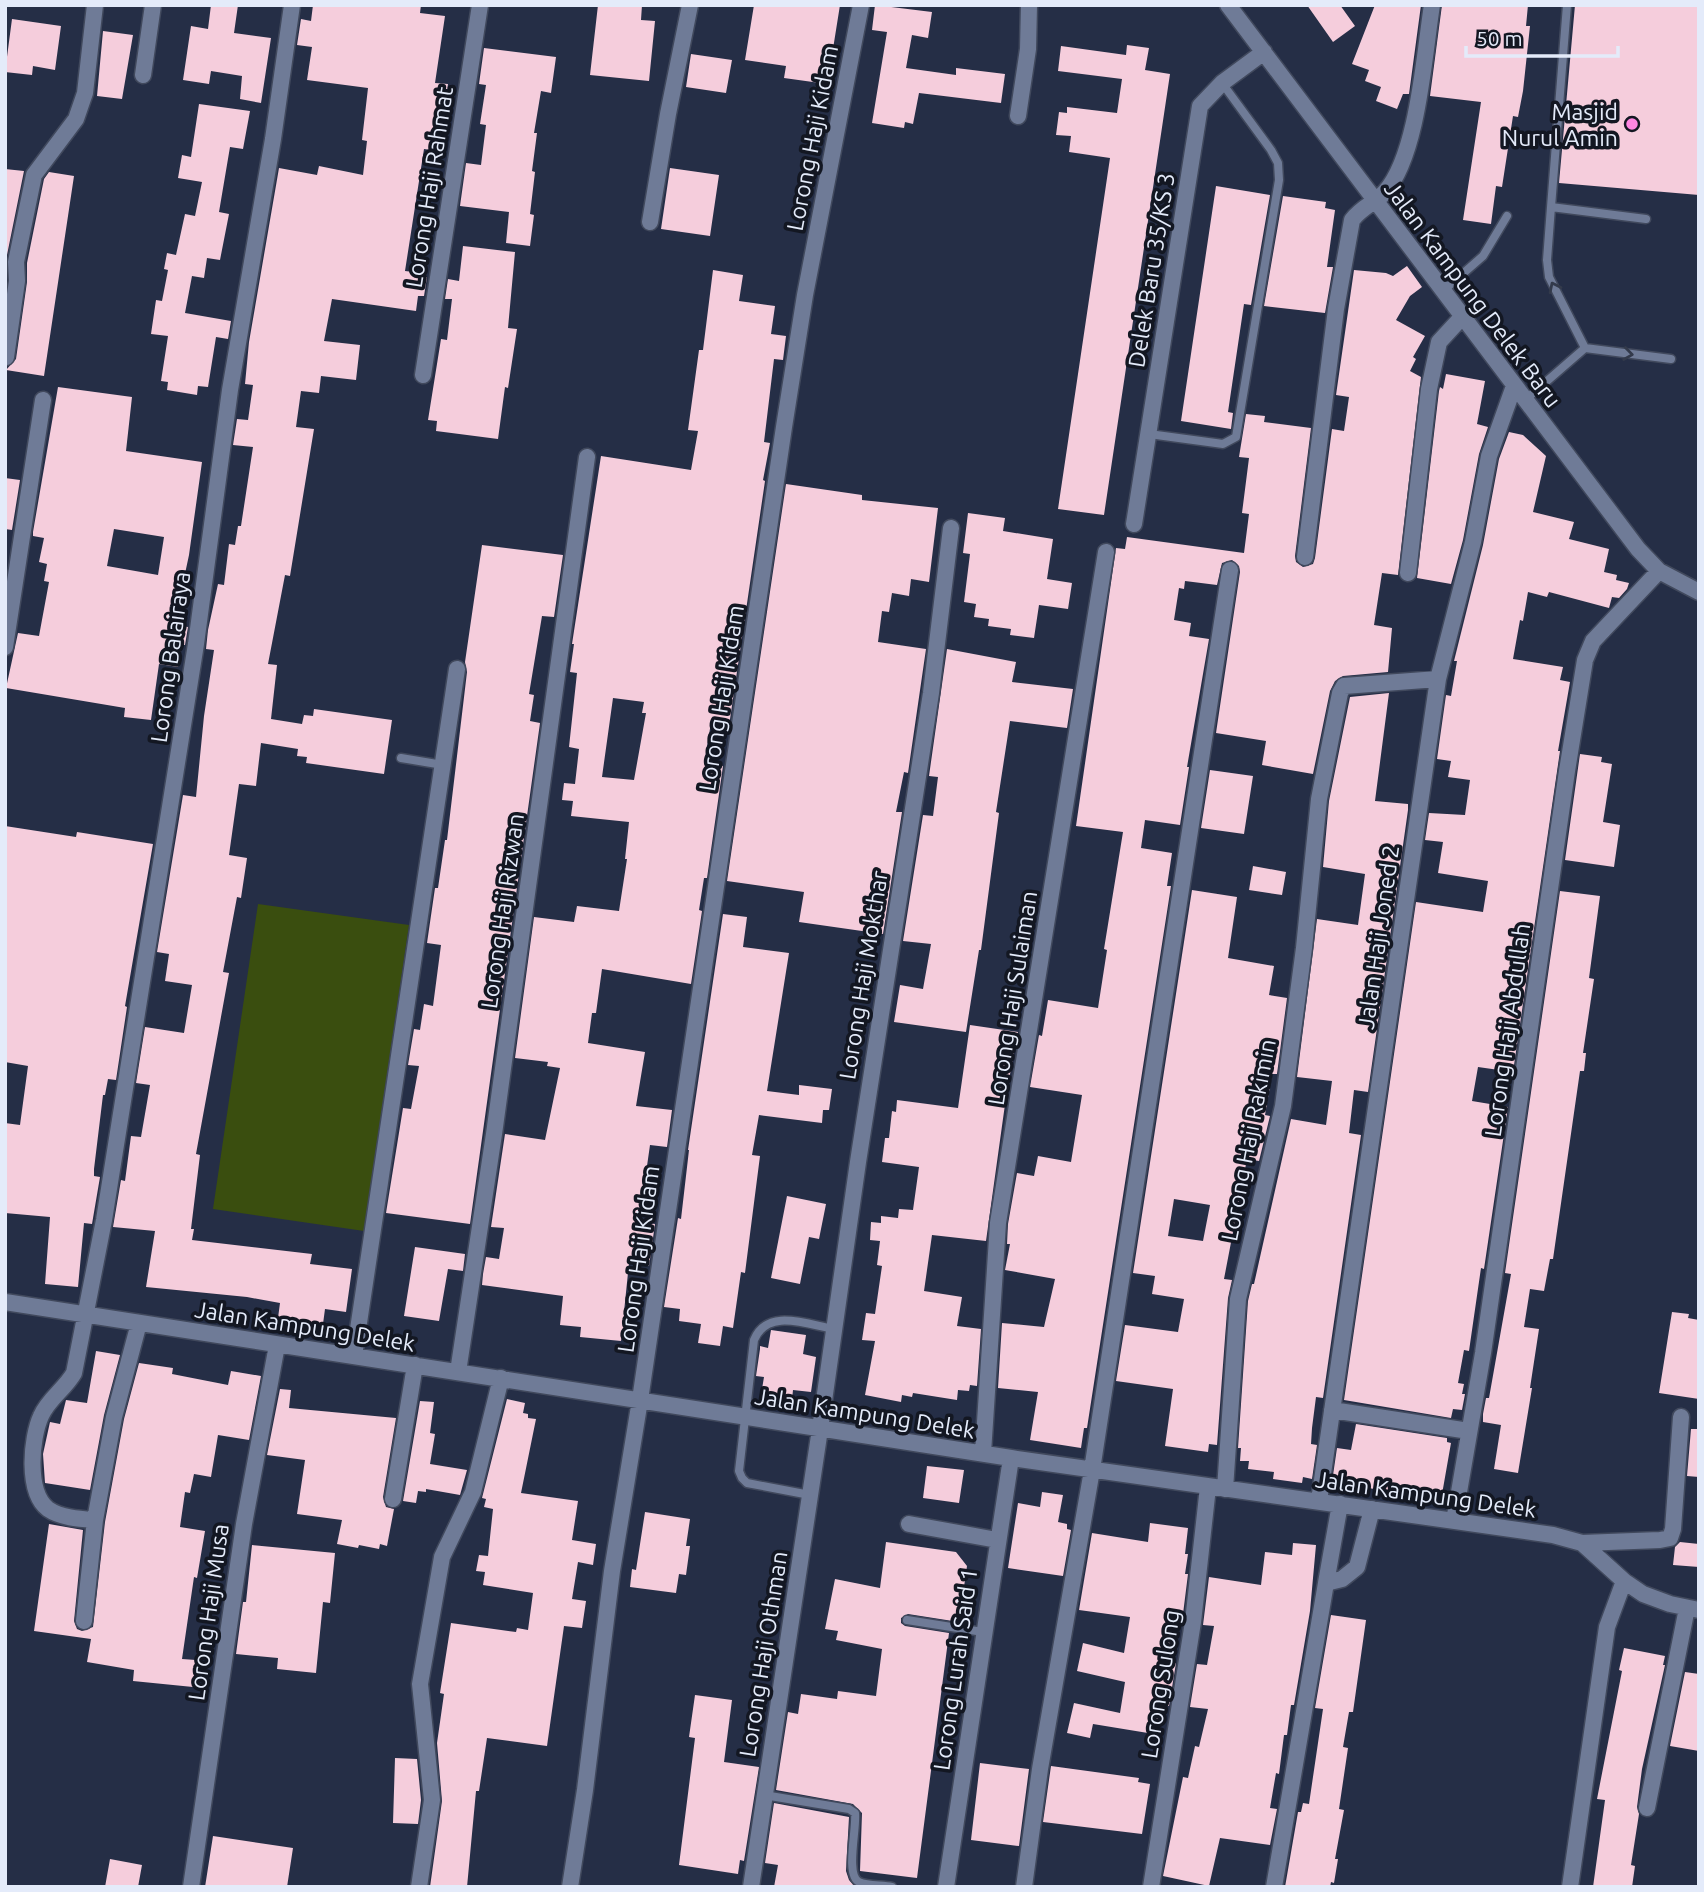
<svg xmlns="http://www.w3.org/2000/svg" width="1704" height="1892" font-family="Ubuntu,sans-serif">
<rect width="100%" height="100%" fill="#252e46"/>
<!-- green -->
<path fill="#3a4e0f" d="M258 904 409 925 364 1231 213 1209Z"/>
<!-- building -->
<path fill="#f5cddc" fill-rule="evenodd" d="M211 5H238L234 33 271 38 261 103 240 99 242 76 211 71 209 84 183 80 191 26 208 29Z
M313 5H421L420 13 445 16 435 83 448 84 438 151 424 149 405 271 422 273 421 277H427L424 296H418L416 311 332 299 324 341 360 345 356 380 321 376 319 393 301 391 296 427 314 429 290 576 285 575 268 664 277 665 271 719 302 724 304 715 313 716 314 709 392 720 384 774 306 763 307 757 297 756 298 749 261 743 256 786 239 784 229 855 247 858 241 898 237 897 223 972 229 973 196 1154 200 1155 191 1229H194L192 1240 312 1254 310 1264 352 1269 346 1312 325 1309 323 1324 278 1318 280 1303 247 1297 146 1287 155 1231 113 1227 121 1180 125 1181 131 1136 141 1137 150 1085 136 1083 145 1027 184 1033 192 985 165 981 169 954 157 952 183 795 196 797 204 716 214 650 206 649 208 630 218 584 224 585 229 544 235 545 238 526H241L253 447 233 445 237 419 248 420 253 385 245 384 249 342 279 168 317 175 319 166 363 175 367 141 362 140 368 88 307 80 312 47 297 45 301 19 311 21Z
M598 5H642L641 20 655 21 649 81 590 75Z
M754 5H840L829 74 821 72 820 83 784 78 786 66 745 60Z
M875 5 932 12 928 38 912 35 906 68 956 75V68L1005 74 1001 103 919 93 913 124 905 122 904 128 872 123 887 32 872 30Z
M1307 5H1340L1355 26 1333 42Z
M1375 5H1421L1409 94H1403L1397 109 1376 101 1381 87 1365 81 1369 70 1352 64Z
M1442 5H1528L1526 26H1530L1523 91 1518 117 1513 116 1502 187 1496 186 1491 224 1463 220 1481 102 1430 96Z
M1575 5H1699L1697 65 1699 66V195L1559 183Z
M12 19 61 26 55 70 33 66 32 75 5 72Z
M103 31 133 35 122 99 97 96Z
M1127 45 1149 48 1145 70 1170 74 1104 515 1058 509 1110 158 1069 152 1071 136 1056 135 1059 112 1067 113V107L1117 113 1122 79 1058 71 1061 46 1126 55Z
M484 48 556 57 551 93 541 91 534 133H537L532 171 535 172 530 214 534 215 530 246 506 243 509 212 460 206 466 163 481 165 486 125 480 124 486 85 479 84Z
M691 54 732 60 726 93 686 87Z
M199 104 250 111 243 149 230 147 219 212 229 214 220 260 207 258 204 278 192 276 185 313 231 321 228 339 216 337 208 387 198 386 197 395 167 390 168 382 161 381 168 336 151 334 156 300 162 301 168 270 164 269 167 253 176 255 185 214 195 216 202 182 178 178 182 155 191 157Z
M670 168 719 175 710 236 661 229Z
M5 169 24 171 6 260 5 289Z
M49 172 74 176 44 376 6 370 16 359 27 282V263L44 179Z
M1216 186 1270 195 1251 305 1244 304 1228 412 1233 413 1231 429 1181 421Z
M1283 196 1326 202 1325 208 1335 210 1327 267H1333L1325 313 1264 306Z
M463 246 515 252 508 328 517 329 508 388 505 387 498 439 436 431 437 421 428 420 441 339 447 340 452 299H445L448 279 459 281Z
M1407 266 1422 287 1410 296 1396 320 1425 336 1413 357 1416 359 1410 371 1421 377 1398 575 1382 573 1374 625 1392 628 1388 672 1343 676 1335 681 1330 691 1313 774 1262 765 1266 741 1216 733 1240 572 1239 566 1232 560 1222 563 1217 585 1185 581 1184 589 1179 588 1174 620 1191 623 1189 636 1209 639 1187 767H1189L1180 825 1145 820 1141 848 1172 853 1167 886H1171L1087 1428H1084L1081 1448 1030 1440 1038 1392 998 1388 1002 1323 1044 1327 1055 1279 1005 1270 1010 1244H1007L1008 1224 1017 1173 1034 1176 1038 1156 1071 1162 1082 1095 1030 1087 1039 1035 1042 1036 1048 1000 1098 1008 1107 950 1104 949 1123 832 1076 826 1116 548 1125 549 1127 537 1244 553 1249 514 1242 513 1249 458 1239 457 1246 414 1265 416 1264 422 1311 428 1295 556 1296 562 1303 567 1313 564 1315 558 1332 429 1344 431 1349 397 1336 395 1354 270 1386 273 1393 276Z
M713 270 743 275 739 301 775 306 771 334 786 336 783 360 774 359 764 442 770 443 763 480 765 481 729 726 711 723 704 763 723 766 707 878H704L699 910 702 911 691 984 602 969 596 1013H592L588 1043 645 1052 636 1106 672 1110 667 1147 650 1145 639 1222 655 1224 649 1266 629 1263 624 1312 632 1313 630 1332 622 1331 621 1341 580 1337 581 1327 560 1325 563 1296 482 1285 483 1274 486 1257 499 1259 504 1228 491 1227 505 1134 545 1140 560 1068 547 1066 548 1062 515 1058 534 917 574 922 577 906 619 911 627 859H625L629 822 571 816 573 801 562 800 564 783 575 784 579 749 569 747 577 673 570 672 574 644H572L601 456 691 470 698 431 688 430 699 350H703ZM613 698 644 702 642 713H646L634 780 602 777Z
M1446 374 1485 381 1477 424 1488 427 1479 454 1463 540 1451 584 1417 578 1439 391 1440 387 1443 389Z
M58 387 132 397 126 451 202 462 189 555 174 625 188 627 185 645H182L178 667 159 664 151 720 124 717 125 708 6 688 18 633 39 636 49 582 44 581 47 564 39 562 44 538 33 536V532ZM114 529 164 537 158 575 107 566Z
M1509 432 1523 435 1546 456 1533 512 1574 522 1569 539 1609 549 1604 572 1617 575 1616 580 1629 583 1627 589 1619 598 1612 597 1609 608 1549 592 1547 597 1528 592 1523 621 1520 620 1513 659 1563 667 1560 680 1570 682 1558 751H1560L1513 1072 1478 1067 1472 1101 1508 1107 1484 1269 1481 1268 1469 1351 1464 1350 1458 1383 1464 1384 1462 1394H1465L1462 1410 1453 1409 1451 1418 1344 1400 1416 902 1483 912 1488 881 1438 873 1443 842 1425 840 1429 813 1465 815 1470 780 1448 777 1451 761 1437 759 1446 695 1451 696 1457 661H1454L1483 545 1499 459Z
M5 478 20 480 12 530 5 529Z
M786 484 862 495V500L938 508 929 582 911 579 909 596 892 593 889 612 882 611 878 642 926 649 908 773 904 772 896 812H902L883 934 799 922 804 892 727 881Z
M968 513 1005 518 1003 531 1053 539 1047 579 1072 583 1068 609 1039 605 1034 638 1010 635 1011 629 988 626 989 619 974 617 976 604 964 602 970 554 963 553Z
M482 545 563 555 554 617 542 616 529 694 534 695 530 721 540 723 470 1224 386 1213 403 1108 411 1109 419 1066 408 1065 414 1029 420 1030 424 1004 433 1006 441 945 427 943 435 888H438L445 840H447L467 672 465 662Z
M947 649 1016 662 1012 682 1073 689 1067 728 1010 721 996 812 999 813 981 950H979L966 1032 894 1022 900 985 923 989 931 944 903 941 923 815 933 816 938 777 929 776Z
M1389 693 1375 801 1408 804V810L1368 1092 1354 1090 1349 1133 1361 1135 1323 1398 1316 1397 1312 1428 1311 1444 1317 1445 1312 1479 1303 1477 1302 1483 1273 1479 1274 1472 1248 1469 1249 1461H1240L1241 1448H1238L1248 1301 1252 1284H1254L1291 1119 1326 1125 1332 1081 1297 1077 1317 919 1358 925 1365 874 1323 867 1329 801 1350 697Z
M1580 754 1602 757 1601 762 1612 764 1603 822 1620 825 1614 867 1565 860Z
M1210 770 1253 776 1244 834 1201 828Z
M5 826 76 837 77 832 153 844 125 1006 127 1007 116 1080 108 1079 105 1095H103L94 1169V1176L100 1177 92 1224 84 1223 78 1287 45 1284 50 1217 5 1213V1123L20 1125 28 1066 5 1062Z
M1253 866 1286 872 1282 895 1249 890Z
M1192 890 1237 897 1228 958 1274 966 1269 995 1287 998 1277 1074H1272L1265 1115 1270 1116 1259 1161 1247 1159 1224 1279 1232 1280 1228 1298 1217 1445 1209 1444 1208 1452 1165 1446 1173 1389 1116 1381 1125 1325 1178 1332 1184 1299 1152 1294 1155 1276 1133 1273ZM1174 1199 1210 1205 1203 1241 1168 1236Z
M1560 891 1600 896 1589 978 1594 979 1583 1053H1586L1584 1071H1580L1553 1259H1550L1544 1291 1530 1289 1524 1327 1539 1329 1530 1388H1532L1518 1473 1494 1469 1501 1425 1483 1422V1414L1486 1398H1489L1511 1274 1505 1273Z
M723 914 747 917 743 947 789 953 767 1091 799 1095V1085L832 1089 829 1110H823L822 1123 759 1115 752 1155 760 1156 745 1273 741 1272 733 1328 723 1326 720 1346 698 1343 701 1324 679 1321 680 1309 664 1307 678 1218 681 1219 689 1150H688Z
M970 1025 1018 1032 1007 1090 986 1241 932 1235 924 1291 962 1297 957 1326 981 1329 977 1386 970 1385 969 1391 958 1390 957 1400 913 1393 912 1397 902 1395 901 1402 865 1395 875 1341 862 1340 866 1313 875 1314 882 1266 877 1265 880 1241 870 1240 871 1222 881 1223V1216L898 1218 899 1209 913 1210 919 1167 882 1162 885 1138H889L892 1111 896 1112 897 1100 958 1108Z
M787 1196 826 1204 819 1239 809 1237 800 1284 771 1278Z
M415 1247 465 1254 463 1271 448 1269 439 1321 404 1316Z
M1672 1312 1689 1314 1688 1318 1699 1320V1399L1659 1393Z
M771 1330 806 1335 803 1354 816 1357 811 1392 793 1390 792 1400 761 1395 764 1377 756 1376 760 1349V1346L768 1348Z
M96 1351 120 1355 104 1415 90 1490 45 1483 43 1454 50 1422 60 1424 66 1400 87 1403Z
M139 1363 173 1368 172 1374 228 1385 231 1371 261 1376 249 1440 218 1435 211 1477 194 1474 190 1493 185 1492 180 1527 205 1531 197 1578 194 1577 182 1659 196 1660 193 1687 133 1681 134 1670 87 1662 91 1639 34 1631 49 1524 83 1530 74 1621 77 1629 82 1631 93 1627 105 1522 124 1419Z
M280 1389 291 1390 289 1408 396 1418 383 1497 386 1507 394 1509 387 1546 380 1544 379 1549 359 1545 358 1548 337 1544 342 1520 297 1514 305 1460 267 1455Z
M507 1399 525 1403 523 1413 528 1414V1418L536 1419 521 1493 578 1501 572 1540 596 1544 593 1565 578 1562 572 1599 586 1601 582 1628 564 1626 547 1746 487 1738 479 1791H476L467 1887H430L442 1801 437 1743 444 1694 440 1693 451 1623 516 1632 517 1628 528 1630 533 1593 483 1585 485 1572 476 1571 479 1555 488 1556 493 1509 484 1507 486 1499 482 1498Z
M420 1401 434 1402 430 1433 435 1434 430 1464 467 1470 460 1495 426 1489V1492L418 1491 416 1503 403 1501Z
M1356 1424 1447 1438V1442L1451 1443 1441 1500 1332 1482 1337 1448 1351 1450Z
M1691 1429H1699V1477L1687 1476Z
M927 1466 964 1470 959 1503 923 1498Z
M1042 1492 1063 1495 1058 1522 1067 1524V1529L1071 1530 1063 1576 1008 1568 1018 1503 1040 1507Z
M645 1512 690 1519 686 1546H690L686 1575 679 1574 676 1593 630 1587 632 1569 636 1570Z
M1150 1523 1188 1528 1185 1554H1188L1185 1574H1188L1182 1622 1178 1621 1171 1662 1176 1663 1169 1706H1164L1161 1723 1157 1722 1154 1734 1093 1724 1090 1738 1067 1733 1074 1703 1120 1713 1125 1682 1077 1671 1083 1643 1124 1653 1130 1617 1079 1610 1092 1533 1148 1542Z
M886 1542 956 1552 967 1566 959 1622 908 1614 901 1618V1623L905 1626 949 1633 917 1878 860 1871 862 1813 853 1804 776 1790 788 1712 798 1714 801 1694 837 1699 838 1691 876 1696 882 1649 836 1640 838 1631 825 1629 835 1579 880 1588Z
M1680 1542 1699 1544V1567L1673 1565 1675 1547Z
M1293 1543 1316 1545 1310 1611 1294 1705H1291L1287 1735H1284L1279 1774 1276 1773 1270 1808 1277 1809 1270 1845 1220 1838 1209 1886 1163 1876 1183 1777 1188 1778 1195 1746 1199 1747 1208 1709 1190 1707 1197 1664 1207 1665 1214 1626 1203 1625 1209 1577 1261 1585 1265 1552 1292 1555Z
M252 1545 335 1553 330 1603 323 1602 316 1673 277 1669 278 1658 236 1654 243 1602H246Z
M1331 1615 1366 1620 1353 1712H1349L1343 1747 1348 1748 1339 1809 1344 1810 1335 1859H1338L1334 1883 1331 1882 1330 1887H1285L1298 1812H1301L1303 1803 1309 1804 1323 1709 1315 1708Z
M1624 1648 1665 1656 1663 1665H1665L1642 1769 1637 1807 1639 1814 1631 1865 1635 1866 1632 1887H1593L1605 1800 1597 1799 1622 1671 1619 1670Z
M1685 1672 1699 1674V1751L1670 1746Z
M695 1695 732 1700 724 1762 759 1767 744 1861 740 1860 738 1874 679 1865 695 1738 689 1737Z
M395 1758 417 1759 421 1800 418 1824 393 1823Z
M980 1763 1029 1769 1019 1846 971 1840Z
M1051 1766 1139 1778 1138 1782 1150 1784 1142 1834 1043 1822Z
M774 1803 849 1817 846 1871 849 1880 855 1887H774L778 1865 765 1863Z
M213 1836 293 1848 287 1887H205Z
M110 1859 142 1865 138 1887H105Z"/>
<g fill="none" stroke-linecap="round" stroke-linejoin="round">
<!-- service casing -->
<g stroke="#41495d" stroke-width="11">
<path id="service" d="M1551 207 1567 5
M1443 291 1483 256 1507 216
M1585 348 1549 277 1547 260 1551 207 1646 219
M1585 348 1671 359
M1524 401 1585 348
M1149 434 1223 444 1236 437 1279 180 1278 163 1271 150 1222 83
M401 758 443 765
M810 1495 747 1483 742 1478 739 1471 754 1340C767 1308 806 1324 834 1329
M907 1620 983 1632
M764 1795 849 1809 855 1813C857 1828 845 1875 859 1882 867 1886 882 1885 892 1887"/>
</g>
<!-- minor casing -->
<g stroke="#41495d" stroke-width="19">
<path id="minor" d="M1228 5 1638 549 1659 571 1699 592
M143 75 153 5
M1018 116 1028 49 1029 5
M650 222 668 114 690 5
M6 357 17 281 16 262 34 175 76 119 85 93 95 5
M423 375 480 5
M1134 524 1200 106 1222 83 1264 52
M1305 557 1336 309 1352 220C1363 206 1374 204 1385 192 1418 155 1424 55 1432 5
M1408 573 1429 389 1439 342 1462 317
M5 647 43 400
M5 1302 1011 1458 1553 1535 1582 1543 1624 1581 1643 1594 1670 1604 1699 1610
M139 1323 114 1417 95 1520C80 1519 61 1518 48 1509 26 1492 31 1438 41 1416 48 1399 65 1389 74 1373L104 1220 196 644 230 390 273 139 292 5
M354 1356 457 669
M458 1372 494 1134 587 457
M1332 1410 1469 1431
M983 1453 998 1223 1106 552
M1225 1489 1238 1299 1283 1106 1304 948 1319 799 1340 693 1344 686 1438 679
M393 1499 415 1365
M1319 1501 1438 679 1473 542 1489 456 1514 386
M1454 1521 1483 1353 1567 771 1585 660 1593 641 1659 571
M909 1524 997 1540
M1582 1543 1660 1540 1670 1538 1673 1529 1681 1417
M1326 1583 1340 1504
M84 1621 95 1520
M1647 1808 1687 1608
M191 1887 244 1524 277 1345
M419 1887 432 1800 420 1684 442 1557 473 1492 501 1378
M570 1887 585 1790 612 1571 640 1400 784 427 805 295 861 5
M751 1887 820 1429 858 1162 931 693 951 528
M946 1887 1011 1458
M1024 1887 1040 1769 1092 1470 1230 570
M1151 1887 1193 1622 1208 1487
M1274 1887 1326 1583 1342 1579 1357 1567 1372 1509
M1570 1887 1607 1627 1624 1581"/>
</g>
<!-- service -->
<use href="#service" stroke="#6f7b97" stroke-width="8"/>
<!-- minor -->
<use href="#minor" stroke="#6f7b97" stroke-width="16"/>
</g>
<!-- one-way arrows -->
<defs><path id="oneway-chevron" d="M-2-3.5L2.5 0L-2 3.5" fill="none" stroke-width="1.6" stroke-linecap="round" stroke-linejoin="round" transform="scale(1.75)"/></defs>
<g stroke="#333a4b">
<use href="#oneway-chevron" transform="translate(1554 287) rotate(-116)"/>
<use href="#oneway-chevron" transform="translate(1628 354) rotate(8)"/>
</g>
<!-- markers -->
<circle fill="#fe86e1" stroke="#131722" stroke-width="2.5" cx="1632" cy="124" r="7"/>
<g text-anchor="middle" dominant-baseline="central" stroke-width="7" stroke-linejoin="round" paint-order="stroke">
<!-- poi labels -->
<g font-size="23" fill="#e4ebfa" stroke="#131722" text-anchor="end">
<text x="1618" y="111">Masjid<tspan x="1618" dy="26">Nurul Amin</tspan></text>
</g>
<!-- street labels -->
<g font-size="23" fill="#e4ebfa" stroke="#131722">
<text transform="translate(812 138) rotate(-79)">Lorong Haji Kidam</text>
<text transform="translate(429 187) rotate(-81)">Lorong Haji Rahmat</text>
<text transform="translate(1151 270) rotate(-81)">Delek Baru 35/KS 3</text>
<text transform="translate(1473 294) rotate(53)">Jalan Kampung Delek Baru</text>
<text transform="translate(170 657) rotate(-82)">Lorong Balairaya</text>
<text transform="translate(721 698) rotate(-81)">Lorong Haji Kidam</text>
<text transform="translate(502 911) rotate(-82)">Lorong Haji Rizwan</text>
<text transform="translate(1378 937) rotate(-82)">Jalan Haji Joned 2</text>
<text transform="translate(863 975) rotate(-81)">Lorong Haji Mokthar</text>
<text transform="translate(1012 998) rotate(-81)">Lorong Haji Sulaiman</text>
<text transform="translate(1507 1030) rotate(-82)">Lorong Haji Abdullah</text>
<text transform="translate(1248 1140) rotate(-79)">Lorong Haji Rakimin</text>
<text transform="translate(638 1259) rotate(-82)">Lorong Haji Kidam</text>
<text transform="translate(305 1326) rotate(9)">Jalan Kampung Delek</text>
<text transform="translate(865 1413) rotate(9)">Jalan Kampung Delek</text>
<text transform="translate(1426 1494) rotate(8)">Jalan Kampung Delek</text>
<text transform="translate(208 1612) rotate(-82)">Lorong Haji Musa</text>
<text transform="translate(763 1654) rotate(-81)">Lorong Haji Othman</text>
<text transform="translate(955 1669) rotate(-82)">Lorong Lurah Said 1</text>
<text transform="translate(1160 1684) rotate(-81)">Lorong Sulong</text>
</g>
</g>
<!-- border -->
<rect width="1704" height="1892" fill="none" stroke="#e4ebfa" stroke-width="14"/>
<!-- scale -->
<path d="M1466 46v10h152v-10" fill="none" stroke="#e4ebfa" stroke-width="3.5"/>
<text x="1476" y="46" font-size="21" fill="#e4ebfa" stroke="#131722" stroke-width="5" paint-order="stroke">50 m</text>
</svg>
